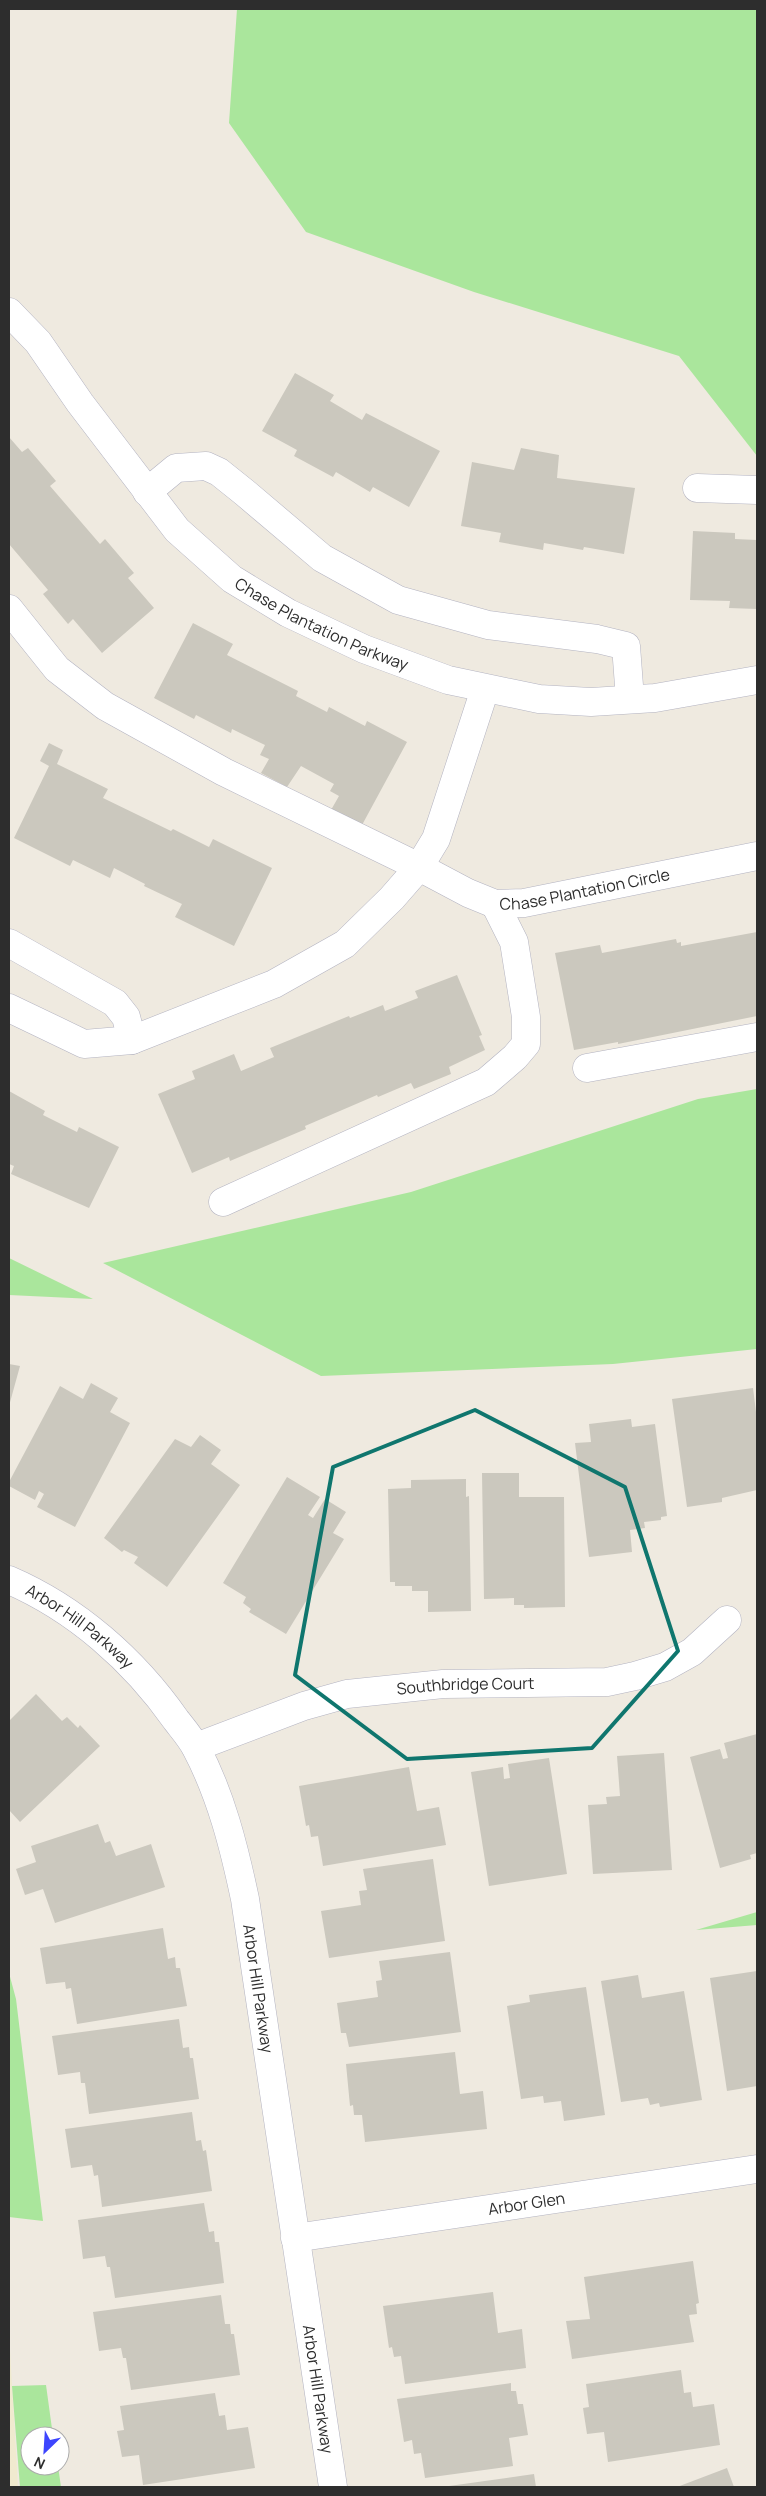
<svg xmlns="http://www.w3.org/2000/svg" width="766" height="2496" font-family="Manrope,sans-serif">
<rect width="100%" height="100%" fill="#efeae0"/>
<!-- education -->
<path fill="#f0eacf" d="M9 2333 12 2386 18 2487H9Z"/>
<!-- green -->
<path fill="#aae69c" d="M237 9H757V456L679 356 474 292 306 232 229 123Z
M757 1089V1349L613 1364 321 1376 103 1263 411 1192 698 1099Z
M9 1258 93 1299 9 1295Z
M757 1912V1925L696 1930Z
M9 1973 16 1999 43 2221 9 2217Z
M46 2385 53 2436H30V2466H58L61 2487H20L12 2386Z"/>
<!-- building -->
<path fill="#cbc8be" d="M295 373 334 395 330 401 362 420 366 413 440 451 409 507 373 487 370 492 336 472 333 477 294 456 297 450 262 431Z
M9 437 22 452 28 448 56 481 50 486 100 544 105 539 134 573 128 578 154 608 102 653 73 619 68 624 43 594 48 590 9 544Z
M521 448 559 455 557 478 635 488 624 554 584 547 583 550 544 543 543 550 499 542 501 533 461 526 472 462 514 470Z
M693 531 735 533V539L757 540V609L729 608 730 601 690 600Z
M193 623 233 644 227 655 298 691 296 696 327 712 329 707 365 726 367 721 407 742 362 825 331 810 339 796 330 791 334 784 301 766 287 787 261 773 269 759 260 755 265 745 232 729 231 733 196 715 194 719 154 698Z
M49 743 63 750 57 764 108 789 103 798 171 831 173 829 209 847 213 839 272 868 234 946 175 917 182 904 144 886 145 884 114 868 110 878 73 860 70 866 14 838 49 766 40 761Z
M757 932V1016L618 1044V1042L574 1050 555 953 600 945 602 953 676 939 677 943 681 942V946Z
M457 975 482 1035 479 1036 485 1050 449 1067 451 1074 414 1089 411 1083 378 1097 377 1095 305 1126 306 1129 230 1161 229 1157 192 1173 158 1094 195 1079 192 1071 234 1054 241 1071 274 1057 270 1048 349 1016 350 1018 383 1005 385 1011 418 998 415 991Z
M9 1091 45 1111 43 1115 77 1132 79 1127 119 1147 89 1208 11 1174 14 1166 9 1164Z
M9 1364 20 1366 9 1406Z
M91 1383 118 1398 110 1412 130 1423 75 1527 37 1507 44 1494 39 1491 35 1500 9 1486V1482L60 1386 83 1399Z
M753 1388 757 1420V1490L722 1498V1502L687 1507 672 1399Z
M631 1419 632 1427 655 1424 667 1516 661 1517V1520L644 1522 645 1528 630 1530 632 1552 589 1557 575 1443 591 1442 589 1424Z
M200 1435 221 1450 211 1464 240 1485 167 1587 134 1563 138 1557 124 1550 122 1552 104 1538 175 1439 191 1447Z
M482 1473H519V1497H564L565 1607 524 1608V1605H514V1598L484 1599Z
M287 1477 320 1497 308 1515 313 1518 325 1499 346 1512 333 1533 344 1539 286 1634 249 1612 251 1609 243 1603 246 1597 223 1583Z
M466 1479V1497L469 1496 471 1611 428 1612V1591H412V1586H395V1582H390L388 1489 411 1488V1480Z
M36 1694 62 1721 67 1717 78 1728 80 1725 100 1746 20 1822 9 1810V1721Z
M757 1734V1853L750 1855 751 1859 720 1868 690 1757 720 1749 723 1759 728 1758 724 1743Z
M664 1753 672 1870 593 1874 588 1805 607 1804 606 1797 620 1796 617 1756Z
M549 1758 567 1874 489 1886 471 1772 503 1767 504 1779 510 1778 508 1764Z
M409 1767 417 1811 439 1807 446 1845 323 1866 318 1836 311 1837 309 1825 306 1826 299 1786Z
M98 1824 105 1843 110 1841 116 1856 151 1844 165 1887 55 1923 43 1889 25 1895 16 1869 36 1862 31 1846Z
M433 1859 445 1941 329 1958 321 1911 361 1905 359 1891 367 1890 363 1869Z
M163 1928 168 1959 175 1957 176 1968H180L187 2006 77 2024 71 1988 66 1989 65 1982 46 1984 40 1948Z
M450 1952 461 2032 349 2047 346 2033H341L337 2003 378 1997 376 1981 382 1980 379 1961Z
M757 1971V2086L727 2091 710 1978Z
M638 1975 642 1998 684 1991 702 2100 660 2107 659 2103 650 2105 648 2098 621 2102 601 1981Z
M586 1987 605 2115 564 2121 561 2101 544 2103 543 2096 521 2099 507 2006 530 2002 529 1995Z
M179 2019 183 2048 189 2047 190 2058H193L199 2099 89 2114 85 2083H81L80 2072 58 2075 52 2036Z
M455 2052 460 2094 483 2091 487 2129 365 2142 362 2115H354L353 2105 350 2106 346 2064Z
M192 2112 196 2141 201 2140 203 2151 206 2150 212 2191 102 2207 98 2175 94 2176 92 2165 71 2168 65 2129Z
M204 2203 209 2232 214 2231 215 2242H219L224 2283 115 2298 110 2267H107L105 2256 83 2259 78 2220Z
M693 2261 699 2303 696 2304 697 2314 689 2315 694 2342 572 2359 566 2321 590 2319 584 2277Z
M493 2292 498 2333 522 2329 526 2368 405 2384 401 2356 394 2357 392 2347 389 2348 383 2306Z
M221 2295 225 2324H230L231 2334H234L240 2375 131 2390 126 2358H123L121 2348 99 2351 93 2312Z
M681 2370 684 2393 691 2392 693 2407 714 2404 720 2445 608 2462 604 2432 587 2434 583 2408 589 2407 586 2384Z
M511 2383V2391H516L518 2404H523L528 2435 509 2438 513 2466 425 2478 421 2453 414 2454 412 2440 404 2442 397 2399Z
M215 2393 219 2416 225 2415 227 2430 248 2427 255 2468 143 2485 139 2455 122 2457 117 2431 124 2430 120 2406Z
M727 2468 734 2487H677Z
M534 2474 536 2487H449V2486Z"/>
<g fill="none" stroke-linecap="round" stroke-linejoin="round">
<!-- minor casing -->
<g stroke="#b3b3c1" stroke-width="29">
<g id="minor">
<path id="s1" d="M9 312 38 342 80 403 177 530 232 579 288 613 364 649 448 680 539 699 591 702 655 698 757 680"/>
<path d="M697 488 757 490"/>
<path d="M147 492 176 468 206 466 219 472 244 492 322 558 398 600 488 625 597 639 626 646 630 699"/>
<path id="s2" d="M9 609 57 669 105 706 224 772 419 867 468 893 495 904 524 903 757 856"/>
<path d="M9 943 115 1003 126 1017 132 1040"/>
<path d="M9 1008 84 1044 132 1040 274 984 345 944 392 898 419 867 436 839 485 689"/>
<path d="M587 1068 757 1037"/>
<path d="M223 1202 486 1082 515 1057 526 1044V1017L514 942 495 904"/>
<path id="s3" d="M9 1580C76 1609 134 1660 176 1720 183 1729 191 1738 196 1748 221 1795 234 1847 245 1899L333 2487"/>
<path id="s4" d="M196 1747 304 1706 347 1694 443 1684 607 1682 635 1676 665 1667 692 1652 727 1620"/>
<path id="s5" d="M295 2238 757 2169"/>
</g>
</g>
<!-- minor -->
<use href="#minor" stroke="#fff" stroke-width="28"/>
</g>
<!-- marked area -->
<path fill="none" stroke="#0f766e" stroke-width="4" stroke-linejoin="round" d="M475 1410 625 1487 678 1651 592 1748 407 1759 295 1675 333 1467Z"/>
<g text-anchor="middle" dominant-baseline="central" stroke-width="5" stroke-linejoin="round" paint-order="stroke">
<!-- street labels -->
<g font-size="16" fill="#2d2d2d" stroke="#fff">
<text stroke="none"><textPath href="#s1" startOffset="450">Chase Plantation Parkway</textPath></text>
<text stroke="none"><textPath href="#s2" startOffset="666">Chase Plantation Circle</textPath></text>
<text stroke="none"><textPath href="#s3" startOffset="85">Arbor Hill Parkway</textPath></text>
<text stroke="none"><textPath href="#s4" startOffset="279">Southbridge Court</textPath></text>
<text stroke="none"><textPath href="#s3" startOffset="505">Arbor Hill Parkway</textPath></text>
<text stroke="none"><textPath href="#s5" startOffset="234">Arbor Glen</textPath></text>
<text stroke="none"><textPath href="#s3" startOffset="910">Arbor Hill Parkway</textPath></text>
</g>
</g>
<!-- border -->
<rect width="766" height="2496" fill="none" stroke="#2d2d2d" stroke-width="20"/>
<!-- north arrow -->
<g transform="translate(45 2451) rotate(205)"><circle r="24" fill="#ffffff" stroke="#ababab"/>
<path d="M0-4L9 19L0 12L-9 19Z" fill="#3d45fe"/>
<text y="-8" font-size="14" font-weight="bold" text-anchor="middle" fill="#2d2d2d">N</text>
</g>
</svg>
